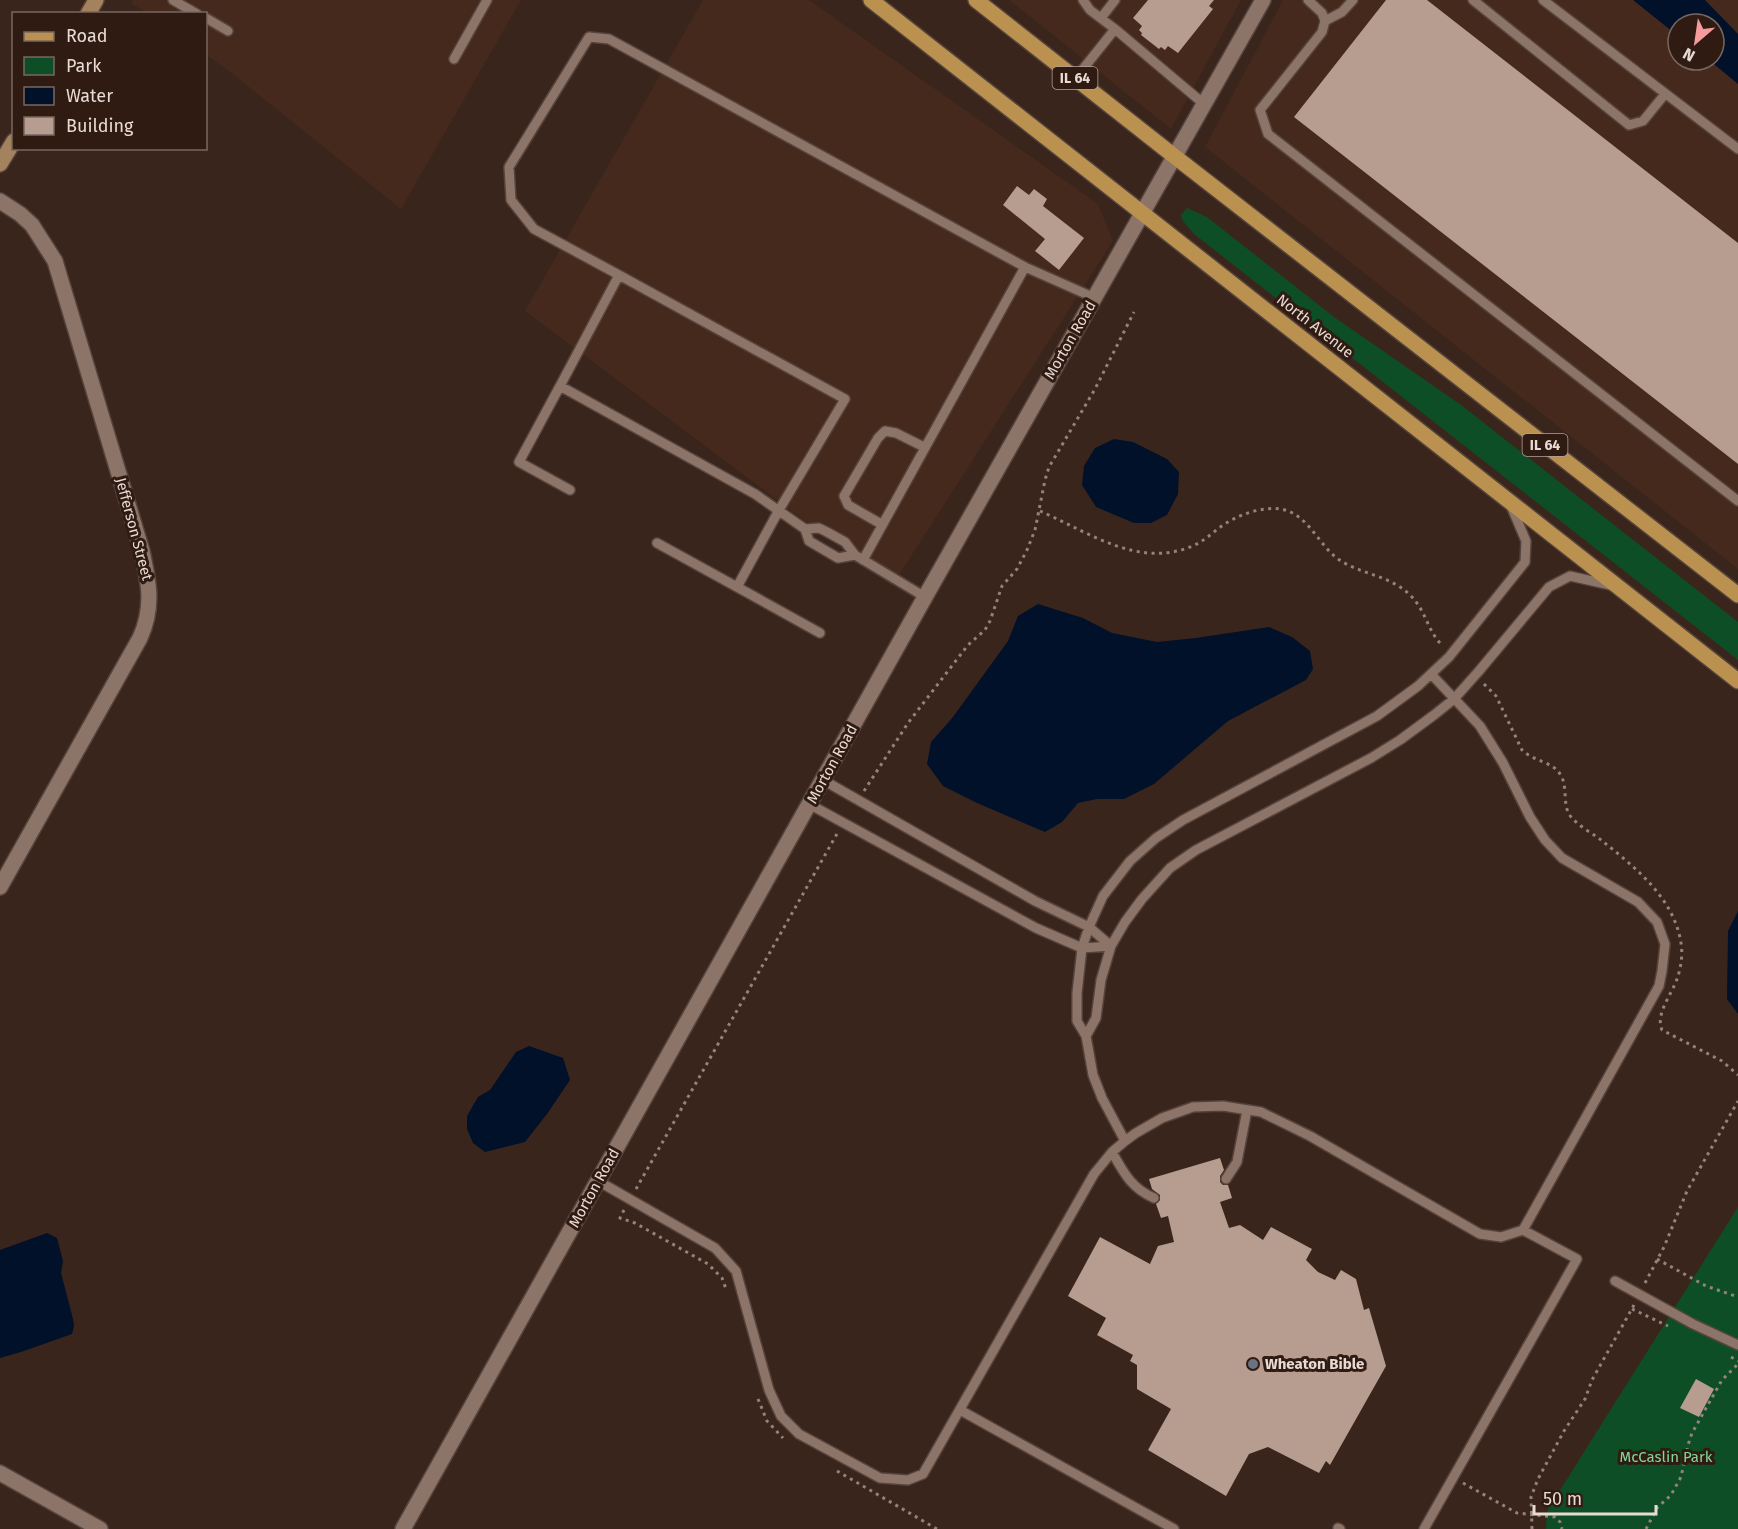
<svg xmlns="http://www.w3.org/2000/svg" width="1738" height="1529" font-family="'Fira Sans',sans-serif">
<rect width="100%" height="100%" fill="#3a251c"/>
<!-- built -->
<path fill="#44291c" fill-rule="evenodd" d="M133 0H521L401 209 229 71 206 55V14L147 13 131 3Z
M703 0H809L1098 204 1113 241 892 586 525 311Z
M1009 0H1241L1171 129Z
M1283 0H1738V569L1205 147ZM1678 24H1714V60H1678Z"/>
<!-- green -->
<path fill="#0e4e27" d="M1187 208 1207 217 1334 317 1461 405 1738 622V660L1194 234 1183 221 1181 215Z
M1738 1207V1529H1546L1547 1511Z"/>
<!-- water -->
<path fill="#001129" d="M1633 0H1705L1738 34V84L1709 60H1714V24H1678V36Z
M1114 439 1133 442 1167 459 1179 472 1178 494 1167 515 1151 523H1134L1096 507 1082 485 1084 466 1095 448Z
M1038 604 1083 618 1112 633 1157 642 1196 638 1269 627 1292 637 1310 651 1313 669 1306 680 1228 721 1154 784 1124 799H1097L1078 803 1062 822 1045 832 977 803 943 786 927 764 931 742 953 717 1008 641 1018 616Z
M1738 911V1014L1727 999 1728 931Z
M529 1046 563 1058 570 1080 547 1114 525 1142 485 1152 473 1143 467 1129V1116L478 1097 490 1090 516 1052Z
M47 1233 57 1238 63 1261 61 1273 73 1319 74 1326 72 1334 21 1352 0 1358V1250Z"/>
<!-- building -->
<path fill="#b79c90" d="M1148 0H1214L1209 6 1213 9 1178 53 1168 46 1165 50 1161 47 1159 49 1141 35 1142 33 1139 30 1142 26 1133 18Z
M1386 0H1427L1738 243V464L1294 117Z
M1017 186 1029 195 1034 189 1047 199 1043 206 1084 238 1059 270 1035 251 1045 239 1003 205Z
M1220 1158 1224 1170 1220 1176V1182L1223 1185H1228L1232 1198 1220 1202 1229 1228 1240 1225 1263 1240 1271 1227 1312 1249 1306 1260 1318 1272 1335 1280 1341 1270 1356 1279 1364 1310 1369 1308 1386 1366 1330 1465 1326 1461 1319 1473 1268 1447 1249 1454 1226 1496 1148 1450 1171 1409 1137 1389V1365L1130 1361 1133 1355 1097 1335 1106 1318 1068 1296 1100 1237 1150 1264 1158 1246 1174 1242 1168 1216 1161 1218 1156 1204 1160 1200V1195L1152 1189 1149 1179Z
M1696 1379 1714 1389 1699 1417 1680 1408Z"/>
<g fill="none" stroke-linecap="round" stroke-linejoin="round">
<!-- lane casing -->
<g stroke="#54433c" stroke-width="12">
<path id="lane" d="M173 0 197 14
M1083 0 1090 10 1115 29
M1308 0 1322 13 1325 21 1322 32 1260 110 1268 134 1738 501
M1473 0 1629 125 1643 121 1665 94
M1543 0 1738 149
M206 18 228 31
M1101 18 1115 0
M1325 21 1342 12 1353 0
M454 59 487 0
M1075 79 1115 29 1204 104
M619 275 534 229 511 200 509 167 589 37 609 39 1025 267 1095 298
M560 386 619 275 845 399 779 510 737 587 820 633
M570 490 519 462 560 386 755 494 805 529 809 541 838 558 855 555
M881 524 848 505 844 496 878 438 885 431 896 433 924 447
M805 529 819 528 827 532 845 542 855 555 925 597
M657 543 737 587
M863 560 1025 267
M823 780 1035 901 1089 927 1111 946
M809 804 1036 928 1082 948 1111 946
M1086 1036 1096 1018 1101 980 1111 946 1125 922 1142 899 1170 868 1196 850 1371 758 1400 740 1434 715 1454 699 1479 671 1549 587 1570 576 1610 585
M1125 1141 1102 1098 1093 1075 1086 1036 1077 1021V993L1082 948 1089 927 1103 896 1130 861 1156 838 1183 820 1377 716 1418 686 1449 657 1525 562 1526 541 1511 506
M1112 1152C1124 1173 1131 1188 1154 1198
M1226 1179 1237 1162 1247 1110
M598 1181 715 1248 736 1271 769 1390 781 1416 799 1434 880 1478 908 1480 923 1474 1094 1174 1112 1152 1125 1141 1136 1133 1162 1118 1193 1107 1223 1106 1261 1112 1310 1136 1480 1234 1501 1237 1523 1230 1659 986 1662 971 1665 944 1657 922 1638 902 1562 858 1545 840 1530 817 1503 763 1480 726 1431 674
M1615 1281 1693 1324 1738 1345
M960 1410 1174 1529
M1338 1528 1340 1529
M1424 1529 1577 1259 1523 1230"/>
</g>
<!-- street casing -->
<g stroke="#54433c" stroke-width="18">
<path id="street" d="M0 201 20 214 32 225 55 261 142 551C149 583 154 607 140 638L0 887
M0 1473 100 1529
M403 1529 925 597 1263 0"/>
</g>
<!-- secondary casing -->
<g stroke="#54433c" stroke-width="18">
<path id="secondary" d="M88 14 96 0
M0 164 14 141"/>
</g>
<!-- primary casing -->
<g stroke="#54433c" stroke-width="18">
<path id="primary" d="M871 0 1738 681
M976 0 1174 156 1738 595"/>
</g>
<!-- path -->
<path stroke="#94837b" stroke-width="3" stroke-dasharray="3 4.5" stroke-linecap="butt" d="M1040 511C1077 527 1122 557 1164 553 1177 552 1191 548 1202 541 1211 535 1219 527 1228 522 1243 513 1268 505 1285 510 1309 517 1319 545 1338 559 1361 575 1391 575 1411 596 1426 611 1428 632 1442 645
M1484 684 1496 696 1522 750C1533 761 1553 762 1560 774 1569 787 1561 807 1572 818 1580 827 1592 833 1601 840 1635 867 1674 898 1681 943 1683 954 1681 968 1677 979 1672 994 1655 1014 1662 1030L1722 1061 1738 1075
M864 791 908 723 968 645 985 630 990 621 1002 586 1017 569 1027 550 1035 530 1045 480 1049 467 1095 389 1134 312
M636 1189 838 832
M624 1210 620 1218 635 1223 708 1264 722 1278 726 1289
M1657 1259 1706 1286 1738 1297
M1645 1283 1664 1247 1687 1191 1738 1101
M1632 1309 1668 1326
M1731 1357 1738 1361
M758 1399 767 1421 783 1438
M837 1471 937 1529
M1463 1483 1517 1513 1555 1517 1560 1522 1562 1529
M1532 1529 1531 1497 1538 1479 1564 1431 1585 1399 1592 1380 1634 1305
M1646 1529 1657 1508 1671 1495 1681 1477 1688 1445 1692 1433 1722 1380 1738 1364"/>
<!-- lane -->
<use href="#lane" stroke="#8d7469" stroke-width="9"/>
<!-- street -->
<use href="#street" stroke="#8d7469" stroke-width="15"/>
<!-- secondary -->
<use href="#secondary" stroke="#a4825d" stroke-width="15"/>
<!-- primary -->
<use href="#primary" stroke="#bb9150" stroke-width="15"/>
</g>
<!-- markers -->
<circle fill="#6b7280" stroke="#2f1b12" stroke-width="2" cx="1253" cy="1364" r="6"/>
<g text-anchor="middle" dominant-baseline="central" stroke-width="6" stroke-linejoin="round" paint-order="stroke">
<!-- shield labels -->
<g fill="#2f1b12" stroke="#b0a19a" stroke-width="1.5">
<rect x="1052.5" y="67" width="45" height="22" rx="4.5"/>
<rect x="1522.5" y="434" width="45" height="22" rx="4.5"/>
</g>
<g font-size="14" font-weight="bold" fill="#e8dad4">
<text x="1075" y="78">IL 64</text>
<text x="1545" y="445">IL 64</text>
</g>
<!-- street labels -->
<g font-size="15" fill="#e8dad4" stroke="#2f1b12">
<text transform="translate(1315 326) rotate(38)">North Avenue</text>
<text transform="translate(1070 340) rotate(-60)">Morton Road</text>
<text transform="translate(134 529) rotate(75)">Jefferson Street</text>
<text transform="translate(832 764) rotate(-61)">Morton Road</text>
<text transform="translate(594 1188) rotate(-61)">Morton Road</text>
</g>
<!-- poi labels -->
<g font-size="15" font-weight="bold" fill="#e8dad4" stroke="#2f1b12" text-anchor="start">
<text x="1265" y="1364">Wheaton Bible</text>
</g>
<!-- park labels -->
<g font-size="15" fill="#80d898" stroke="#2f1b12">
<text x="1666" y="1457">McCaslin Park</text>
</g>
</g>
<!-- legend -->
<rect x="12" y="12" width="195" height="138" fill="#2f1b12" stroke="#796760" stroke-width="1.5"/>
<rect x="24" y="32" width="30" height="9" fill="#bb9150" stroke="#796760" stroke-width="1.5"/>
<text x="66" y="42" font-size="18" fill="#e8dad4">Road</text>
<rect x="24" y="57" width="30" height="18" fill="#0e4e27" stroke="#796760" stroke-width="1.5"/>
<text x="66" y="72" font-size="18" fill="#e8dad4">Park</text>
<rect x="24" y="87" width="30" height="18" fill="#001129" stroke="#796760" stroke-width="1.5"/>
<text x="66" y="102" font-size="18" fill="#e8dad4">Water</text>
<rect x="24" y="117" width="30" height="18" fill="#b79c90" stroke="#796760" stroke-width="1.5"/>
<text x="66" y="132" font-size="18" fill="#e8dad4">Building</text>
<!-- north arrow -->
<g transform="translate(1696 42) rotate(209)"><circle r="28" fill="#2f1b12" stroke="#796760" stroke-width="1.5"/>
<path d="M0-4.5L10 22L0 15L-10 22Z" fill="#f59b9c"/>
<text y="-9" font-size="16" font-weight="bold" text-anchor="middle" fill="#e8dad4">N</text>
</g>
<!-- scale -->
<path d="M1534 1505v9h122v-9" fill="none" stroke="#e8dad4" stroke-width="3"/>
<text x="1543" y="1505" font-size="18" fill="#e8dad4" stroke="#2f1b12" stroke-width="4.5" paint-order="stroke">50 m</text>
</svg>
